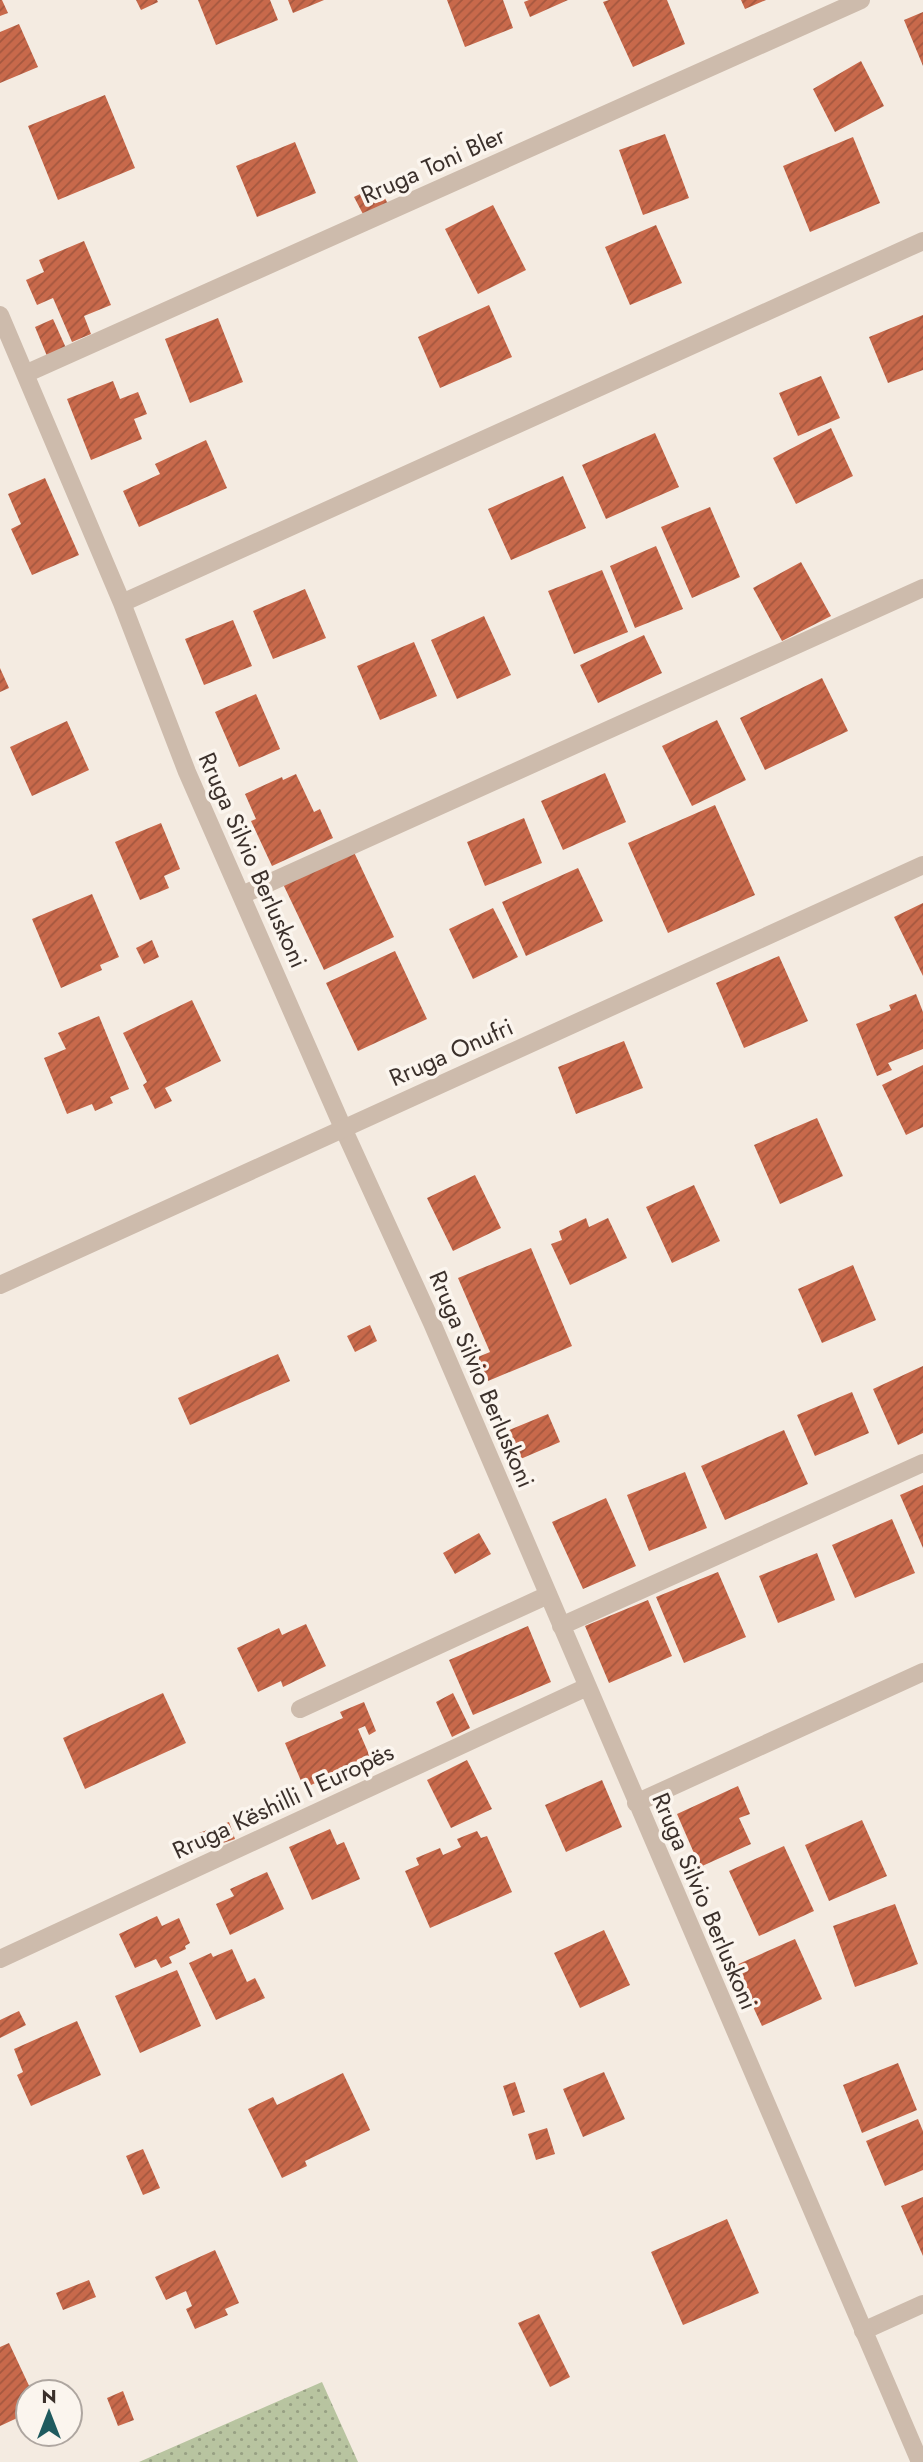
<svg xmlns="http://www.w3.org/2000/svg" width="923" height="2462" font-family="Jost,sans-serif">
<defs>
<pattern id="grass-dots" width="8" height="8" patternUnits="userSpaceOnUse" patternTransform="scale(1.75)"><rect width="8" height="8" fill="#b8c4a0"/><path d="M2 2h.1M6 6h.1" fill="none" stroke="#97a083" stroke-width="1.8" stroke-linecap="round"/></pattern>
<pattern id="building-hatch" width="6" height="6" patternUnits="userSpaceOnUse" patternTransform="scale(1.75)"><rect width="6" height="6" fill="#c8694b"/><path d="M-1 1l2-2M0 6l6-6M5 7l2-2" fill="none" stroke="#a4573f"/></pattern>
</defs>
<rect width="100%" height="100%" fill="#f4ebe1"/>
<!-- grass -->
<path fill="url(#grass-dots)" d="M322 2382 358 2462H139Z"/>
<!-- building -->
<path fill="url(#building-hatch)" d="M0 0H2L8 13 0 16Z
M136 0H157L158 2 141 10Z
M198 0H270L278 20 216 45Z
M288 0H324L293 13Z
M447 0H503L513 28 465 47Z
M529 0H568L530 17 524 2Z
M609 0H667L685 44 633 67 603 2Z
M741 0H766L745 9Z
M923 12V66L904 20Z
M19 24 38 67 0 83V32Z
M861 61 884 106 835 132 813 89Z
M105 95 135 168 58 200 28 126Z
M665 134 689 198 643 215 619 150Z
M853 137 880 203 810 232 783 166Z
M295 142 316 193 257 217 236 166Z
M378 185 388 204 364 216 354 197Z
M493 205 526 270 478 294 445 229Z
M656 225 682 283 630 305 605 247Z
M84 241 111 305 84 316 91 334 72 342 53 298 37 305 26 280 44 272 39 260Z
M489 305 512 357 440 388 418 337Z
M923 315V370L888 383 869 337Z
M218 318 243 382 190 403 165 339Z
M53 319 66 348 47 356 35 327Z
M821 376 840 418 798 436 779 393Z
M113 381 120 399 138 392 147 414 134 419 142 439 91 460 67 399Z
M831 428 853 476 796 504 773 458Z
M655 433 679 487 606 519 582 465Z
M206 440 227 488 139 527 123 491 160 474 155 464Z
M563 476 586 528 511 560 488 509Z
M45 478 79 555 32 575 11 529 21 524 8 494Z
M710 507 740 577 692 598 661 527Z
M656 546 683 609 635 628 610 566Z
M801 562 831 616 782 641 753 588Z
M602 570 628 632 574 654 548 591Z
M305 589 326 638 273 659 253 611Z
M484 616 511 675 457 699 431 640Z
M233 620 252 666 204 685 185 639Z
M644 635 662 673 598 703 580 665Z
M414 642 437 696 380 720 357 666Z
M0 668 9 688 0 692Z
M822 678 848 731 765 770 740 718Z
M256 694 280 749 239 767 215 712Z
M717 720 746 780 692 806 662 746Z
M67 721 89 770 32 796 10 747Z
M605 773 626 822 563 850 541 801Z
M296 774 314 812 320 809 333 838 272 866 251 821 256 819 245 794 282 777 283 780Z
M715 805 755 895 668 933 628 843Z
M524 818 542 863 485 886 467 842Z
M161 823 180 869 164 876 169 888 140 900 115 842Z
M353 850 394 937 324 970 283 884Z
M578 868 603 921 526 956 502 902Z
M92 894 119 957 100 965 102 970 61 988 32 919Z
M923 903V976L894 917Z
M493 908 518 957 473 979 449 929Z
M152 940 159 957 144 964 136 948Z
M395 951 427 1019 358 1051 326 983Z
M779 956 808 1021 744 1048 716 983Z
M916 994 923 1012V1049L888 1063 892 1070 877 1076 856 1024 891 1010 889 1005Z
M192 1000 221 1061 165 1088 172 1101 155 1109 143 1085 147 1082 123 1033Z
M99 1016 129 1089 110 1097 113 1103 95 1111 92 1104 67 1114 44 1058 66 1049 58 1033Z
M624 1041 643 1088 576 1114 558 1067Z
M923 1065V1127L906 1135 882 1085Z
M817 1118 843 1176 780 1204 754 1145Z
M475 1175 501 1228 453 1251 427 1198Z
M694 1185 720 1241 672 1263 646 1207Z
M586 1218 589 1227 608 1218 627 1258 570 1285 551 1244 562 1240 559 1231Z
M531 1248 572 1346 488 1381 478 1357 490 1352 458 1278Z
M853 1265 876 1320 822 1343 798 1289Z
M370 1325 377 1341 355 1352 347 1336Z
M278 1354 290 1381 190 1425 178 1398Z
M923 1366V1433L898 1445 873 1389Z
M852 1392 869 1433 815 1456 797 1415Z
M548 1414 560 1442 509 1464 497 1435Z
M784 1430 808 1484 725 1520 701 1466Z
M685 1472 707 1528 649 1551 627 1495Z
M923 1485V1548L900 1495Z
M606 1498 636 1566 583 1589 552 1522Z
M892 1519 915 1573 855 1598 832 1545Z
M479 1533 491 1554 455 1574 443 1553Z
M817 1553 835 1600 778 1623 759 1576Z
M718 1572 746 1637 684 1663 656 1597Z
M648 1600 672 1656 609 1683 585 1626Z
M306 1624 326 1666 283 1687 281 1681 258 1692 237 1648 279 1628 282 1635Z
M528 1626 551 1682 473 1715 449 1660Z
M163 1693 186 1743 85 1789 63 1738Z
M453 1693 470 1728 452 1737 436 1702Z
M364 1702 376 1731 369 1735 365 1726 358 1729 371 1759 304 1788 285 1743 343 1718 340 1712Z
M467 1760 492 1809 451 1828 427 1780Z
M602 1780 622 1827 566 1852 545 1805Z
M738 1786 750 1814 739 1818 751 1844 700 1867 677 1814Z
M862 1820 887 1876 829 1901 805 1845Z
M229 1822 235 1839 205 1849 199 1833Z
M330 1829 337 1845 344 1842 360 1879 312 1900 289 1847Z
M477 1831 481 1838 487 1836 512 1892 430 1928 405 1871 419 1865 416 1858 440 1848 443 1855 461 1847 457 1839Z
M784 1846 814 1911 759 1936 729 1871Z
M267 1872 284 1909 230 1935 216 1904 234 1896 230 1889Z
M895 1904 918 1964 855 1987 833 1926Z
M157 1916 162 1926 179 1918 190 1943 185 1946 186 1949 169 1957 172 1963 161 1968 156 1959 135 1968 119 1934Z
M604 1930 630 1985 580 2008 554 1953Z
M795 1939 822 1999 762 2026 734 1966Z
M232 1949 247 1982 255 1978 265 1998 216 2020 189 1963 211 1953 213 1957Z
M177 1970 201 2026 140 2053 115 1996Z
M19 2011 26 2025 0 2038V2020Z
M77 2021 101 2075 31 2106 17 2075 23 2072 14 2049Z
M898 2063 917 2110 862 2133 843 2085Z
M604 2072 625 2119 583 2137 563 2089Z
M343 2073 370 2130 305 2161 307 2166 282 2178 248 2109 273 2097 277 2105Z
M515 2082 525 2112 513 2116 503 2086Z
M918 2119 923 2131V2170L885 2186 866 2141Z
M547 2128 555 2154 536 2160 528 2134Z
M143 2149 160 2188 143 2195 126 2156Z
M923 2197V2256L901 2206Z
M727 2219 759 2293 683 2325 651 2252Z
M215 2250 239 2303 225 2309 228 2315 195 2329 186 2309 192 2306 186 2291 166 2300 155 2277Z
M89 2280 96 2297 63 2310 56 2293Z
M539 2314 570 2377 550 2387 518 2323Z
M9 2343 32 2392H28V2413L0 2426V2347Z
M123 2391 134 2420 118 2426 107 2398Z"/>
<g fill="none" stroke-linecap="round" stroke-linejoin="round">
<!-- service -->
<path stroke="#cdbbac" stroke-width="18" d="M300 1709 548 1595
M863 2331 923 2304"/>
<!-- minor -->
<path stroke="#cdbbac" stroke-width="18" d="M0 315 122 603 187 772 343 1128 432 1323 920 2462
M25 374 861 0
M122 603 923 241
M242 895 923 588
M561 1626 923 1463
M636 1803 923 1672
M0 1959 587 1687"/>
<!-- tertiary -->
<path stroke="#cdbbac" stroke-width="18" d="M0 1285 923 865"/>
</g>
<g text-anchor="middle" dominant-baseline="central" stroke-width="7" stroke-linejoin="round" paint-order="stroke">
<!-- street labels -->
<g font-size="24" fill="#3b302b" stroke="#fbf5ee">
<text transform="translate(433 165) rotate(-24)">Rruga Toni Bler</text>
<text transform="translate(253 860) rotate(66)">Rruga Silvio Berluskoni</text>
<text transform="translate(451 1052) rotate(-24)">Rruga Onufri</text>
<text transform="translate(482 1379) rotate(67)">Rruga Silvio Berluskoni</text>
<text transform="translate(283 1801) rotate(-25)">Rruga Këshilli I Europës</text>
<text transform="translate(705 1901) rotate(67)">Rruga Silvio Berluskoni</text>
</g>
</g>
<!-- north arrow -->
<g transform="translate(49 2413)"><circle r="33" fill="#fbf5ee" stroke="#aea6a0" stroke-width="2"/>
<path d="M0-5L12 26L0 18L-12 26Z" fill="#1f5a5e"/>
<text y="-10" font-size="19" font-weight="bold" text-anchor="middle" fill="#3b302b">N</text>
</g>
</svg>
